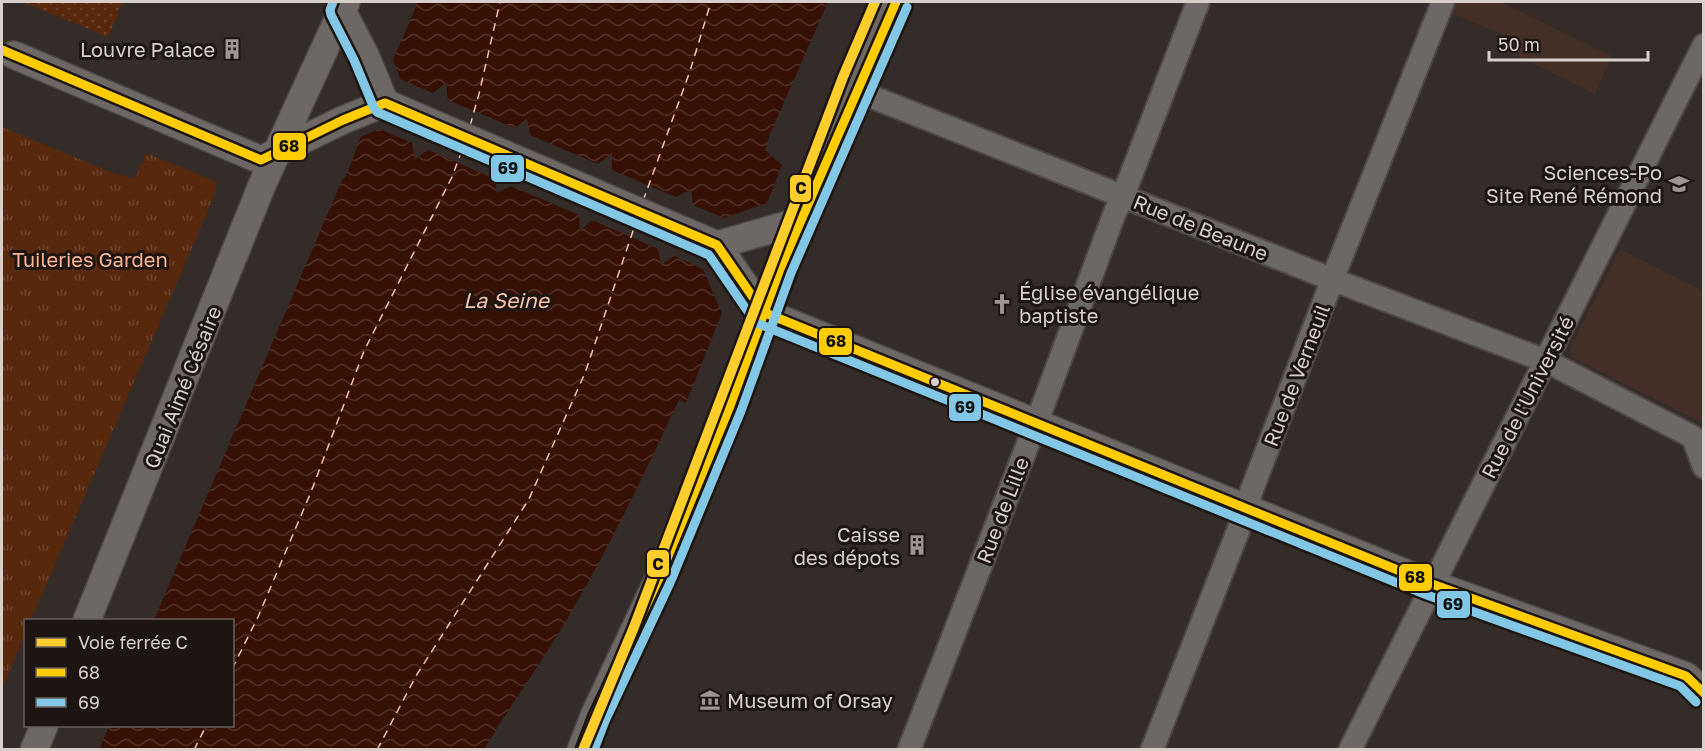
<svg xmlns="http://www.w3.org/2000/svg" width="1705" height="751" viewBox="0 0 1705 751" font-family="'Golos Text',sans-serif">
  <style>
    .built { fill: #432f26 }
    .grass { fill: url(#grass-dots) }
    .park { fill: url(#park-tufts) }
    .water { fill: url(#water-waves) }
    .pier { fill: #342c29 }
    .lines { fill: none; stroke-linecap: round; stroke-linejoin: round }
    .ferry { stroke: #f9c2a9; stroke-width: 1.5; stroke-dasharray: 8 6; stroke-linecap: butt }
    .minor-casing { stroke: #4e4744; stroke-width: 26 }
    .major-casing { stroke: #4e4744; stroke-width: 30 }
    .minor { stroke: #6b6866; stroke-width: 22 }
    .major { stroke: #6d6865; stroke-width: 27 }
    .bus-1-casing { stroke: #1c1512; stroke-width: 14 }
    .bus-2-casing { stroke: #1c1512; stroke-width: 14 }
    .bus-1 { stroke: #ffcd02; stroke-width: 9 }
    .bus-2 { stroke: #82c8e6; stroke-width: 9 }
    .rail-1-casing { stroke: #1c1512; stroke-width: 15 }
    .rail-1 { stroke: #ffcd2c; stroke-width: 10 }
    .bus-dot { fill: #d9cfca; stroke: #1c1512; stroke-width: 2 }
    .labels { text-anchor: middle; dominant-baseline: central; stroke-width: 6; stroke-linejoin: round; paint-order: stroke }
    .poi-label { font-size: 20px; fill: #d9cfca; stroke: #1c1512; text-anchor: end }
    .street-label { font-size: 20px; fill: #d9cfca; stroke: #1c1512 }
    .park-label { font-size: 20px; fill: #fcb493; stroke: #1c1512 }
    .water-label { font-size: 21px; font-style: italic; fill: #f9c2a9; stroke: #1c1512 }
    .line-badge { stroke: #1c1512; stroke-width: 2 }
    .pale-badge-label { font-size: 16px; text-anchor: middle; font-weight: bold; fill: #111 }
  </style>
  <defs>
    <pattern id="grass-dots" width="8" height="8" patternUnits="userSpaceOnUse" patternTransform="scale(1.5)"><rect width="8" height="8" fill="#58280d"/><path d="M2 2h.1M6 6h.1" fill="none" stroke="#6f462f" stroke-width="1.8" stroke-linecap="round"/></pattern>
    <pattern id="park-tufts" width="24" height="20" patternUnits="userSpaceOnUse" patternTransform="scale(1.5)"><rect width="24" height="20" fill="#58280d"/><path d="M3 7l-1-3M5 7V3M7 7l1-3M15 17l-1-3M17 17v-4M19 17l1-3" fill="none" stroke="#6f462f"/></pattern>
    <pattern id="water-waves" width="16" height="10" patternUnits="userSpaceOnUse" patternTransform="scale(1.5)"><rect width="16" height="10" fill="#361004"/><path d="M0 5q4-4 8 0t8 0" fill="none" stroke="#523227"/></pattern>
  </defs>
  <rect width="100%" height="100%" fill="#342c29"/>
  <path class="built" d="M1456,2H1501L1612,56L1595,94L1508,51L1510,46L1499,40L1501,34L1451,13Z
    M1620,249L1703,291V423L1573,358L1570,349Z"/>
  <path class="grass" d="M23,2H123L108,37Z"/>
  <path class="park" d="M2,127L113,173L135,179L146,153L217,182L215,189L217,190L31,620H26L25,634L2,690Z"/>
  <path class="water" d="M418,2H828L770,134L765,150L782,165L767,203L724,218L703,269L722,313L686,403L679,400C646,470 613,540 574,607C546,656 513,702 484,749L99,750L109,726H232V620H154L342,180L346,176L361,136L379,129L400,79L393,60Z"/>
  <path class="pier" d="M391,56L400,79L433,93L446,83L448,100L515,128L527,118L530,135L598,164L612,153V170L676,197L691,189L693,205L724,218L767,203L765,207L726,220L706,269L723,309L722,313L703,269L674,256L661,265L658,249L592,220L580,231L579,215L511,186L497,193L495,179L428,150L415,159L412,143L379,129L358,138L360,134L377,127L397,79L390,61Z"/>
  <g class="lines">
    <path class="ferry" d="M470,126L479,94L500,2
      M643,201L690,71L711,2
      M232,669L258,617L311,492L364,351L452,177L462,150
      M194,750L206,726
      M377,750L416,676L529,499L585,373L635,225"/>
    <g class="minor-casing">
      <path id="minor" d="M857,91L1344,284L1546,361L1693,437L1704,467
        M909,750L1045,400L1115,212L1123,196L1198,2
        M1152,750L1238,531L1251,492L1338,265L1443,2
        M1350,750L1704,45"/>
    </g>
    <g class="major-casing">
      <path id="major" d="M342,11L365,55L385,103L717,245L763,312L1432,584L1686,676L1704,693
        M14,55L261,160L343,120L385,103
        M717,245L801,221
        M87,620L262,185L346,2
        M34,750L44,726
        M581,750L594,716L659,578L730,406L780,269L896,2"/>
    </g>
    <use href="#minor" class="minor"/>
    <use href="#major" class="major"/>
    <g class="bus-1-casing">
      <path id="bus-1" d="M2,50L261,160L343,120L385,103L717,245L763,312L1432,584L1686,676L1704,693
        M581,750L594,716L659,578L730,406L780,269L896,2"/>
    </g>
    <g class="bus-2-casing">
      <path id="bus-2" d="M333,2L330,10L331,15L354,60L374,108L377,112L709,255L753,319L757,323L1427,595L1680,686L1696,702
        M594,750L605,721L670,583L741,411L791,273L907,7"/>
    </g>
    <use href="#bus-1" class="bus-1"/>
    <use href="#bus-2" class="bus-2"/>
    <g class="rail-1-casing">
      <path id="rail-1" d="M583,750L634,627L843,77L875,2"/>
    </g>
    <use href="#rail-1" class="rail-1"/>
  </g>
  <defs>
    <g id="building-bare" transform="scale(1.62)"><path d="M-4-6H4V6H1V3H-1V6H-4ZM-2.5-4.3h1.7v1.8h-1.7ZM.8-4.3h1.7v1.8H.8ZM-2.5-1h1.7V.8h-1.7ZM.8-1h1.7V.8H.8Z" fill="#9f9692" stroke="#1c1512" stroke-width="2.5" paint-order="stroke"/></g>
    <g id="university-bare" transform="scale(1.62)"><path d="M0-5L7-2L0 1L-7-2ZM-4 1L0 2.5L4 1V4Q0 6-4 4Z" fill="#9f9692" stroke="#1c1512" stroke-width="2.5" paint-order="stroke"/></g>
    <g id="church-bare" transform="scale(1.62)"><path d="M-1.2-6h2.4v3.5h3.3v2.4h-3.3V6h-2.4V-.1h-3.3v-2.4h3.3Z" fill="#9f9692" stroke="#1c1512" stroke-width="2.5" paint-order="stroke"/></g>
    <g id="museum-bare" transform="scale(1.62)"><path d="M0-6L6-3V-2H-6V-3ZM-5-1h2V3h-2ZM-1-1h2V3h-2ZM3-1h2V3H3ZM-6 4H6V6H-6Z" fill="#9f9692" stroke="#1c1512" stroke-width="2.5" paint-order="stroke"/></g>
  </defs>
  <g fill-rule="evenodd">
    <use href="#building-bare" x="232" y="49"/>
    <use href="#university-bare" x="1679" y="184"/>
    <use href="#church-bare" x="1002" y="304"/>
    <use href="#building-bare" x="917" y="545"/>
    <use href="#museum-bare" x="710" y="700"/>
  </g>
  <circle class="bus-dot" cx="935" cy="382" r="5"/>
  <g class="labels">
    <g class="poi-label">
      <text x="215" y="49">Louvre Palace</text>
      <text x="1662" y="172">Sciences-Po<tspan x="1662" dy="23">Site René Rémond</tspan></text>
      <text x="1019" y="292" text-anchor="start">Église évangélique<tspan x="1019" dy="23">baptiste</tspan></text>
      <text x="900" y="534">Caisse<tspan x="900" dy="23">des dépots</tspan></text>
      <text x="727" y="700" text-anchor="start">Museum of Orsay</text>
    </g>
    <g class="street-label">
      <text transform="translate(1201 227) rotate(22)">Rue de Beaune</text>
      <text transform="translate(1296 375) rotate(-69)">Rue de Verneuil</text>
      <text transform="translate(182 387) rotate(-68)">Quai Aimé Césaire</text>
      <text transform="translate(1527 397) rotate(-63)">Rue de l'Université</text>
      <text transform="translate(1002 510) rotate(-69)">Rue de Lille</text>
    </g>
    <g class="park-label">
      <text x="90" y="259">Tuileries Garden</text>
    </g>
    <g class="water-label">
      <text x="506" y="300">La Seine</text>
    </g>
  </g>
  <g class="line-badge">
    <rect x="272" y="132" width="35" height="29" rx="6" fill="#ffcd02"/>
    <rect x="490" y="154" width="35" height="29" rx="6" fill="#82c8e6"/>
    <rect x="789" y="174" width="23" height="29" rx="6" fill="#ffcd2c"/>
    <rect x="818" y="327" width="35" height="29" rx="6" fill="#ffcd02"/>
    <rect x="948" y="393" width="34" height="29" rx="6" fill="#82c8e6"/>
    <rect x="646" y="549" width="24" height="29" rx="6" fill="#ffcd2c"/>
    <rect x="1398" y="563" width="35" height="29" rx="6" fill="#ffcd02"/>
    <rect x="1436" y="590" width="35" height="29" rx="6" fill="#82c8e6"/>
  </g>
  <g class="pale-badge-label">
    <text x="289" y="152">68</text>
    <text x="508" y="174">69</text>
    <text x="801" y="194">C</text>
    <text x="836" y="347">68</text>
    <text x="965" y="413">69</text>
    <text x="658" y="570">C</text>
    <text x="1415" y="583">68</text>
    <text x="1453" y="610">69</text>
  </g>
  <rect width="1705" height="751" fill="none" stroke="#d9cfca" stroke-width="6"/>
  <rect x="24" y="619" width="210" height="108" fill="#1c1512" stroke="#685f5c" stroke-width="1.5"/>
  <rect x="36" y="638" width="30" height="9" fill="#ffcd2c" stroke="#685f5c" stroke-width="1.5"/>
  <text x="78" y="649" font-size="18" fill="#d9cfca">Voie ferrée C</text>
  <rect x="36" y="668" width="30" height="9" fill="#ffcd02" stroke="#685f5c" stroke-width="1.5"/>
  <text x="78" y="679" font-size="18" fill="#d9cfca">68</text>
  <rect x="36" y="698" width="30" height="9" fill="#82c8e6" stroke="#685f5c" stroke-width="1.5"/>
  <text x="78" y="709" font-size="18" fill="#d9cfca">69</text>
  <path d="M1489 51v9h159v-9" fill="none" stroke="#d9cfca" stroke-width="3"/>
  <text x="1498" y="51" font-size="18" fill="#d9cfca" stroke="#1c1512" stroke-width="4.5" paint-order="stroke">50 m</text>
</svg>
